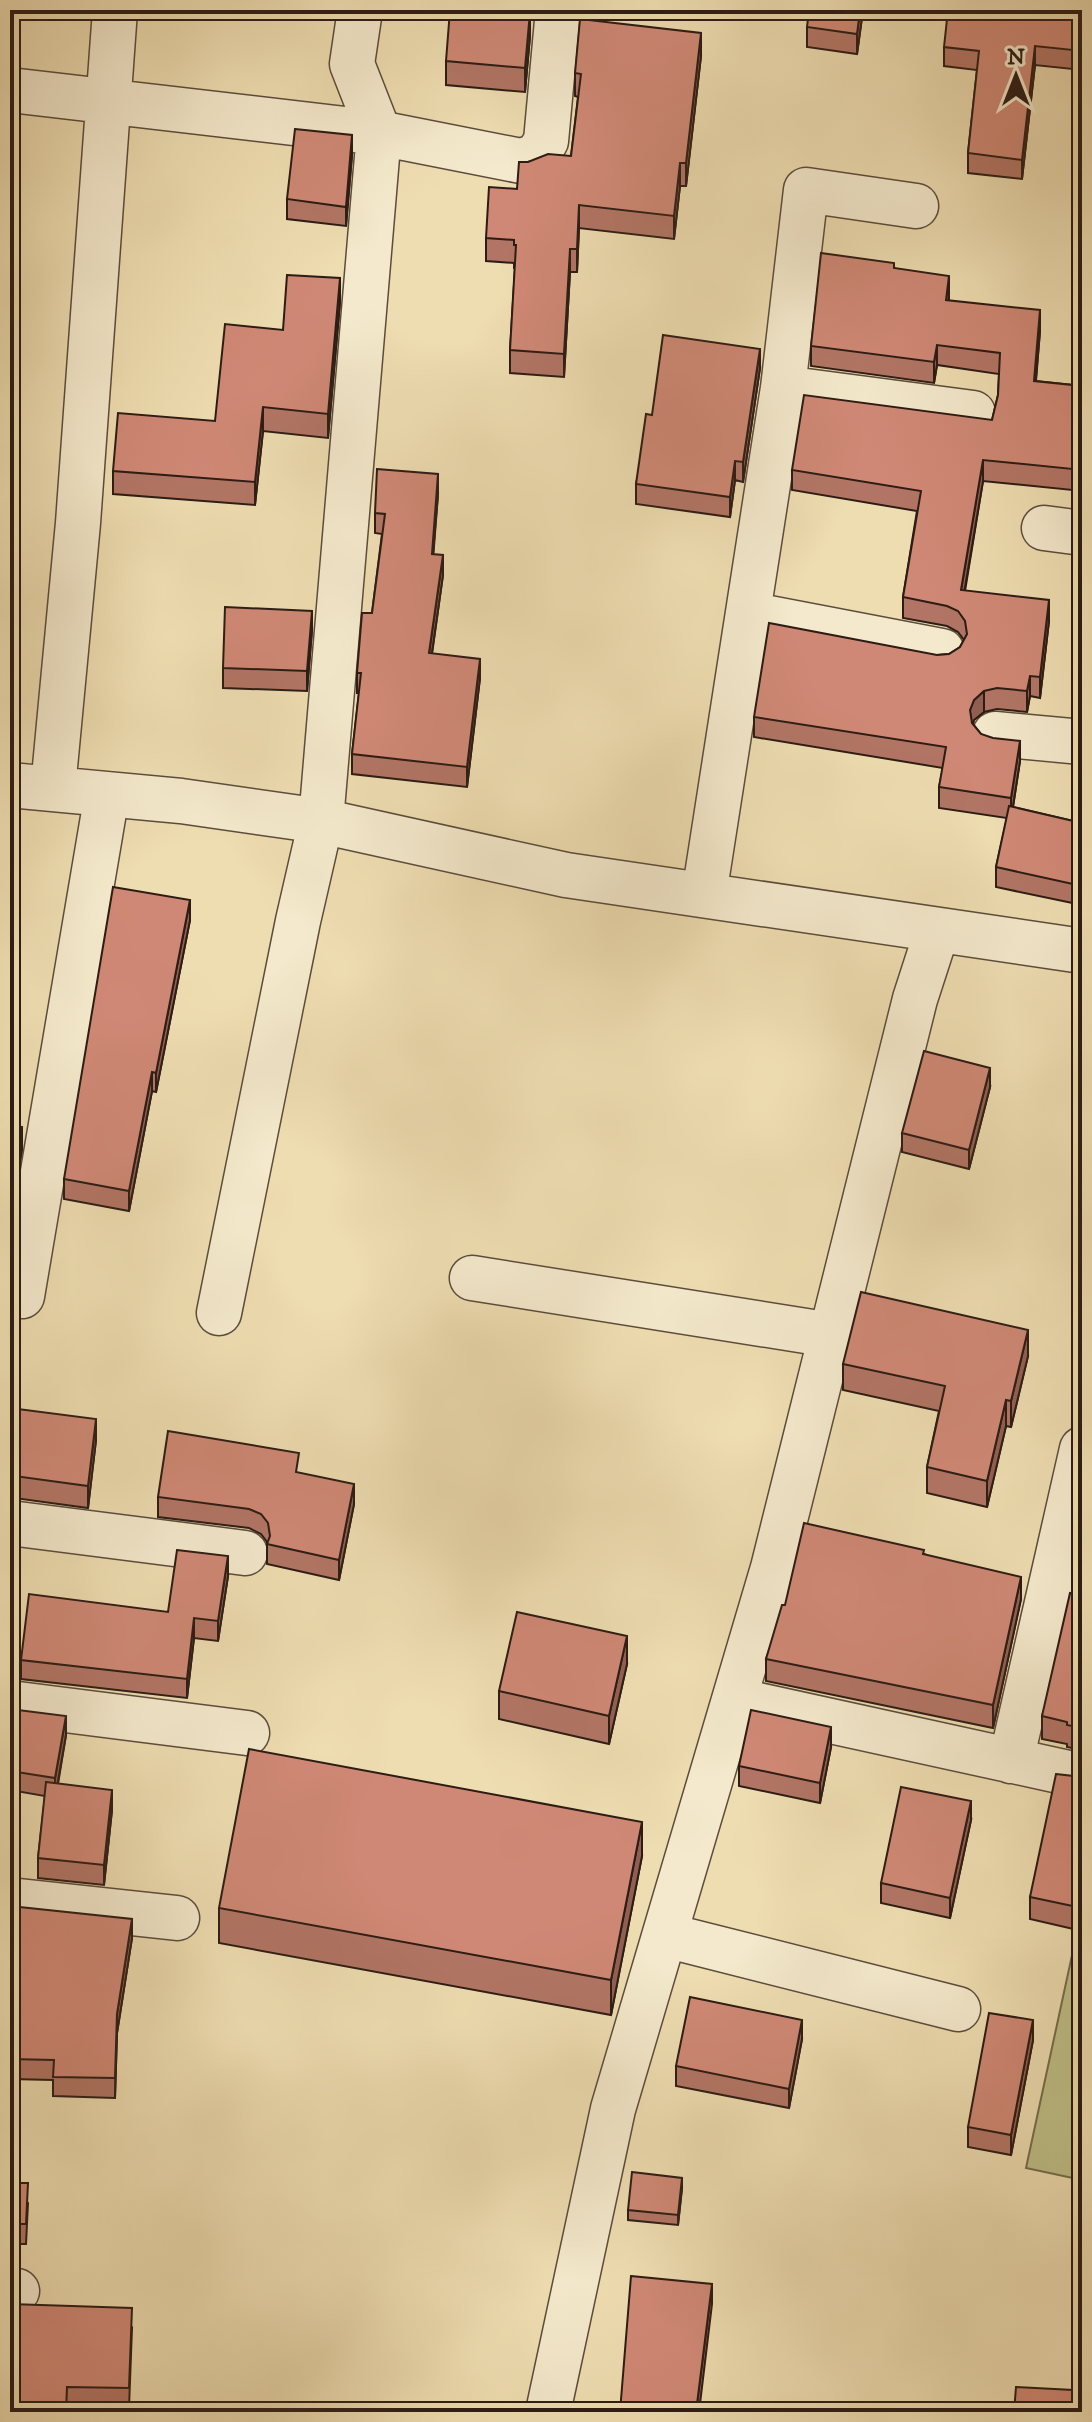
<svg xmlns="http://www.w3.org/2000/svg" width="1092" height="2422" viewBox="0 0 1092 2422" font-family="'IM FELL DW Pica',serif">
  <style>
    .green { fill: #bfbf87; stroke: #766e4e; stroke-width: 2 }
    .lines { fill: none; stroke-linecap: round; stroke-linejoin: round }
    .minor-casing { stroke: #5c4c3c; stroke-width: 47 }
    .minor { stroke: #f4e9cc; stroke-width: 44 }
    .wall { fill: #b27565; stroke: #2c1c15; stroke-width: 2 }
    .shaded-wall { fill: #915f52; stroke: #2c1c15; stroke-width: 2 }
    .building { fill: #cf8875; stroke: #2c1c15; stroke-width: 2 }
  </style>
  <rect width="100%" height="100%" fill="#eeddb1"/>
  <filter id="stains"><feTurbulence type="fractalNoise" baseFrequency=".0025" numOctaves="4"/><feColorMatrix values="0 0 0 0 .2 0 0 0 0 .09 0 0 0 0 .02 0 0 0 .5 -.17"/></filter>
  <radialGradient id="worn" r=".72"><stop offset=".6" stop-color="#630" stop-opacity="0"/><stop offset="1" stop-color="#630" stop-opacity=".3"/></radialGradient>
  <path class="green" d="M1074,1946L1082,1948V2180L1026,2168Z"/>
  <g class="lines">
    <g class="minor-casing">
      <path id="minor" d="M10,90L379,133L521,161L537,156L546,141L558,10
        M783,388L973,413
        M1044,528L1082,533
        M748,614L942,651
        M995,734L1082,742
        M10,785L181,801L321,821L566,875L1082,951
        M53,788L78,523L115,10
        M704,895L783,388L806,190L916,206
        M472,1278L831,1335
        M22,1296L107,794
        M219,1313L298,921L321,821L379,133L352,64L360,10
        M10,1523L245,1553
        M735,1700L1082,1776
        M10,1703L247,1733
        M1011,1761L1082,1449
        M10,1900L177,1918
        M665,1935L958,2009
        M10,2292L17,2291
        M548,2412L613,2109L773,1568L915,999L937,931"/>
    </g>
    <use href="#minor" class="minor"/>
  </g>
  <path class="wall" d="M863,10L857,54L807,47V27Z
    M1082,10V70L1035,65L1022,179L968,173V153L977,70L944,66V47Z
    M528,12L530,36L525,92L446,85V61Z
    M701,56L686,186H680L674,239L579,228L577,272H570L564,377L510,373V350L515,268H514V263L486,261V238L517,189L528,162L571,156L578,97L575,96V73Z
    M352,155L346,226L287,219V199Z
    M894,268L949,296V301L1040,331L1036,381L1082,386V491L983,481L965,591L1049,621L1040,698L1030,696L1027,712L997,709L984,712L974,720L973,724L981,734L1020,761L1013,807L1082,823V905L996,887V867L1007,818L939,808V787L943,768L754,737V717L937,655L949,654L960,647L964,640L958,632L947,626L903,618V597L917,511L792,490V470L992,420L998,395L999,374L937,365L934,383L811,366V346Z
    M340,302L328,438L263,431L255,505L113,494V471L215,421L283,330Z
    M760,368L743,482L735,480L730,517L636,504V484L652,415Z
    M438,494L433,554L443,575L432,654L480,678L467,787L352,774V754L359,693H357V673L372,613L382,534L375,533V513Z
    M10,561H19L17,672H10Z
    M312,630L307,691L223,688V668Z
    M190,920L156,1092L152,1091L129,1211L64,1199V1179Z
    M990,1087L969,1169L902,1152V1133Z
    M10,1125L22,1149L15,1190L10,1189Z
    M1028,1356L1011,1427L1006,1426L987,1507L927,1493V1467L939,1411L843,1390V1364Z
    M10,1408L96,1440L88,1508L14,1498V1493H10Z
    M299,1473L354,1504L339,1580L267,1564V1542L261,1534L249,1528L158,1517V1497Z
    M924,1554L1021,1599L993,1728L766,1681V1659L785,1605Z
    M228,1576L218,1641L194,1638L187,1698L21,1679V1660L168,1612Z
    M1082,1595V1750L1067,1747V1744L1042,1739V1716Z
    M627,1664L609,1744L499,1719V1691Z
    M10,1709L66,1735L58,1784L112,1810L104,1885L38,1878V1858L45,1796L10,1790Z
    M831,1747L820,1803L739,1786V1766Z
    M1082,1777V1931L1030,1919V1897Z
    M971,1820L950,1918L881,1903V1883Z
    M642,1856L611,2015L219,1943V1908Z
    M10,1906L132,1938L117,2033L115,2098L53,2096V2080L10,2079Z
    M802,2039L789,2108L676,2086V2066Z
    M1033,2040L1011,2155L968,2147V2127Z
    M10,2183L28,2203L26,2244H10Z
    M682,2188L678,2225L628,2220V2210Z
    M132,2328L129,2408L67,2406L10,2412Z"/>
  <path class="shaded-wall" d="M860,10H863L857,54V34Z
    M530,12V36L525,92V68Z
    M701,33V56L686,186V163Z
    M1035,46V65L1022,179V160Z
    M352,135V155L346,226V207Z
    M680,163V186L674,239V216Z
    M579,205V228L577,272V249Z
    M570,249V272L564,377V354Z
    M949,276V296L946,321V300Z
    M340,278V302L328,438V414Z
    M1040,310V331L1034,401V381Z
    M937,345V365L934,383V362Z
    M760,349V368L743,482V462Z
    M263,407V431L255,505V482Z
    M983,460V481L961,611V590Z
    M735,461V480L730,517V497Z
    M438,474V494L432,573V554Z
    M443,555V575L429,673V653Z
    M1049,600V621L1040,698V677Z
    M312,611V630L307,691V671Z
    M480,659V678L467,787V767Z
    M1030,676V696L1027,712V691Z
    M984,691V712L974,720L970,731V710L974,700Z
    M1020,741V761L1011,819V798Z
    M190,900V920L156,1092V1073Z
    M990,1068V1087L969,1169V1150Z
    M152,1072V1091L129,1211V1191Z
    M22,1127V1149L15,1190V1168Z
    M1028,1330V1356L1011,1427V1401Z
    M1006,1400V1426L987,1507V1481Z
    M96,1419V1440L88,1508V1486Z
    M354,1484V1504L339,1580V1560Z
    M228,1556V1576L218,1641V1621Z
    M1021,1577V1599L993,1728V1705Z
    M194,1618V1638L187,1698V1679Z
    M627,1636V1664L609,1744V1716Z
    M66,1716V1735L55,1798V1778Z
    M831,1727V1747L820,1803V1783Z
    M112,1790V1810L104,1885V1865Z
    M971,1801V1820L950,1918V1898Z
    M642,1822V1856L611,2015V1980Z
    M132,1919V1938L117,2033L115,2098L117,2014Z
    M802,2020V2039L789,2108V2089Z
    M1033,2020V2040L1011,2155V2135Z
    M682,2178V2188L678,2225V2215Z
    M712,2284V2304L699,2412H696Z"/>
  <path class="building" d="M450,10H526V12H530L525,68L446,61Z
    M809,10H860L857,34L807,27Z
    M948,10H1082V51L1035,46L1022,160L968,153L979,51L944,47Z
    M580,19L701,33L686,163H680L674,216L579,205L577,249H570L564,354L510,350L516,245H514V240L486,238L489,187L517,189L519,162H528L548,154L571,156L581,74L575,73Z
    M295,129L352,135L346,207L287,199Z
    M821,253L894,263V268L949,276L946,300L1040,310L1034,381L1082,386V470L983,460L961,590L1049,600L1040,677L1030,676L1027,691L997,688L984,691L974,700L970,710L972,723L981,734L993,738L1020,741L1011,798L939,787L946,747L754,717L769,623L937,655L949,654L960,647L967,634L965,621L958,611L947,606L903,597L921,491L792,470L804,395L992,420L998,395L1000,353L937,345L934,362L811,346Z
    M287,275L340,278L328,414L263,407L255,482L113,471L118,413L215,421L225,324L283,330Z
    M663,335L760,349L743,462L735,461L730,497L636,484L646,414L652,415Z
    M377,469L438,474L432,554L443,555L429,653L480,659L467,767L352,754L361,673H357L362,613H372L385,514L375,513Z
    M10,561H19L17,653L10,652Z
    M225,607L312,611L307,671L223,668Z
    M1009,806L1082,823V886L996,867Z
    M113,887L190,900L156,1073L152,1072L129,1191L64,1179Z
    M924,1051L990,1068L969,1150L902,1133Z
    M10,1125L22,1127L15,1168L10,1167Z
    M861,1292L1028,1330L1011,1401L1006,1400L987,1481L927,1467L945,1386L843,1364Z
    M10,1408L96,1419L88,1486L14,1476V1471H10Z
    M168,1431L299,1453L296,1472L354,1484L339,1560L267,1544L270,1536L268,1523L261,1514L249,1509L158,1497Z
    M804,1523L924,1550L923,1554L1021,1577L993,1705L766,1659L782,1605H785Z
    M177,1550L228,1556L218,1621L194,1618L187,1679L21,1660L29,1594L168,1612Z
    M1070,1593L1082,1595V1728L1067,1725V1722L1042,1716Z
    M517,1612L627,1636L609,1716L499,1691Z
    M10,1709L66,1716L55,1778L10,1771Z
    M751,1710L831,1727L820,1783L739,1766Z
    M249,1749L642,1822L611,1980L219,1908Z
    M1056,1774L1082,1777V1908L1030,1897Z
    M46,1782L112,1790L104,1865L38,1858Z
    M901,1787L971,1801L950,1898L881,1883Z
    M10,1906L132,1919L117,2014L115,2078L53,2077L54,2060L10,2059Z
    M690,1997L802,2020L789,2089L676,2066Z
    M989,2013L1033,2020L1011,2135L968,2127Z
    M632,2172L682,2178L678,2215L628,2210Z
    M10,2183H28L26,2224H10Z
    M631,2276L712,2284L696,2412H620Z
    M10,2304L132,2308L129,2388L67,2387L66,2412H10Z
    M1016,2387L1073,2390L1072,2412H1014Z"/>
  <rect width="1092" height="2422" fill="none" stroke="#eeddb1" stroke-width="40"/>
  <rect x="12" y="12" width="1068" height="2398" fill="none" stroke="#2c1c15" stroke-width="4"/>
  <rect x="20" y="20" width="1052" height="2382" fill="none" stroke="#2c1c15" stroke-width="2"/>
  <g transform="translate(1016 76)" stroke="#f4e9cc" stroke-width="6" paint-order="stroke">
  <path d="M0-6L14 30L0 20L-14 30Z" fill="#2c1c15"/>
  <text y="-12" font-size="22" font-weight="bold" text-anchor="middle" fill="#2c1c15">N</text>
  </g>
  <rect width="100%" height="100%" filter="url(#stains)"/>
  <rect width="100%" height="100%" fill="url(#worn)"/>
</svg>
